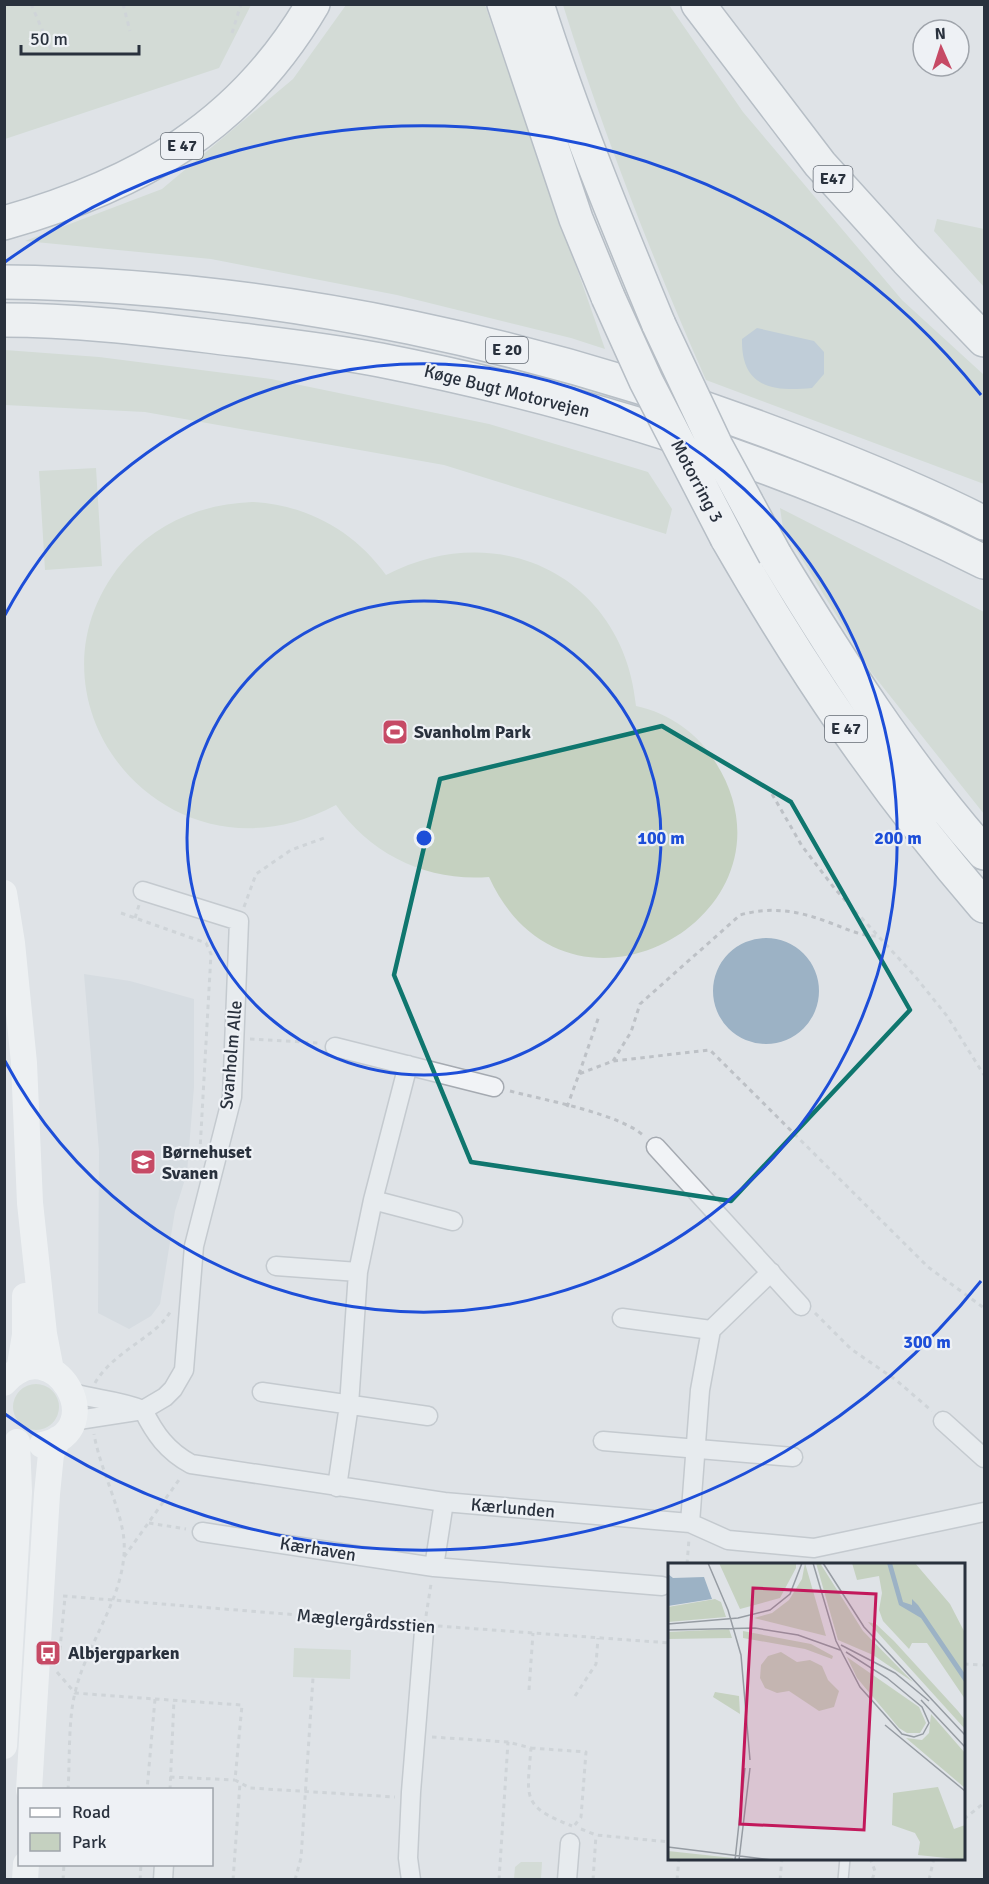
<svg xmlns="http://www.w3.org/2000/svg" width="989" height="1884" viewBox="0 0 989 1884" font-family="Signika,sans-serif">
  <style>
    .built { fill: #cdd2d9 }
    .green { fill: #c5d1c0 }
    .water { fill: #9cb2c5 }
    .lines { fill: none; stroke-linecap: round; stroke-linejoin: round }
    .lane-casing { stroke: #a5aab1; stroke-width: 12 }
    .street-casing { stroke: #a5aab1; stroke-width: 21 }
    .highway-casing { stroke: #87919d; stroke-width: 36 }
    .path { stroke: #bdc1c6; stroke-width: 3; stroke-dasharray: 4.5 4.5; stroke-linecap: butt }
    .lane { stroke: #f1f3f6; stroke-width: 9 }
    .street { stroke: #f1f3f6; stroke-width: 18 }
    .secondary { stroke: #fff; stroke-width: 26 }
    .highway { stroke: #fff; stroke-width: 33 }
    .highway-bridge-casing { stroke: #87919d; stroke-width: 36; stroke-linecap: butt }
    .highway-bridge { stroke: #fff; stroke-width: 33 }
    .marked { fill: none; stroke: #0f766e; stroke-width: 4.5; stroke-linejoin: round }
    .ring { fill: none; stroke: #1d4ed8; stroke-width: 3 }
    .labels { text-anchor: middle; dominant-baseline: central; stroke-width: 4.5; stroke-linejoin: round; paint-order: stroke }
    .shield { fill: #eef1f5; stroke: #646b74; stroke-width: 1.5 }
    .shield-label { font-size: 16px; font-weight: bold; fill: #29313d }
    .street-label { font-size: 18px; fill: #29313d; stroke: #eef1f5 }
    .poi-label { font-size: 18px; font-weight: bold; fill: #29313d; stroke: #eef1f5; text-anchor: start }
    .inset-road { fill: none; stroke: #969ca3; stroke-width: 1.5 }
    .view { fill: #c2185b; fill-opacity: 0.15; stroke: #c2185b; stroke-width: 3 }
    .inset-edge { fill: none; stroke: #29313d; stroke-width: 3 }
    .centre { fill: #1d4ed8; stroke: #eef1f5; stroke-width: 3 }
    .ring-label { font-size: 18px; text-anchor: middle; font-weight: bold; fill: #1d4ed8; stroke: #eef1f5; stroke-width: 4.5; stroke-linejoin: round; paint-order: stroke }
  </style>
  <rect width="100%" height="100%" fill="#dfe3e7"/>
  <path class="built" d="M84,974L130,981L194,999V1087L187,1173L175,1211L160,1304L151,1316L129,1329L98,1313L99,1151Z"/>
  <path class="green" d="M4,5L5,4L251,5L219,68L5,139Z
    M346,5H485L605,349L571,338L397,295L211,259L25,241L162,189L293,79Z
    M563,5H669L743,112L902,300L984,375V484L706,380C652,258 603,132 563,5Z
    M937,219L984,229V287L934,231Z
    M5,350L99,357L271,379L489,424L648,472L672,509L666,534L444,465L145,412L5,405Z
    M96,468L102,566L45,570L39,471Z
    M252,502C308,505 354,531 386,575C499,516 624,577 636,706C669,713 699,734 716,763C810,914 568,1050 489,877C428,882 371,855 336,805C165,897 5,695 127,557C160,521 204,504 252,502Z
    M780,508L984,612V814L871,672L783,528Z
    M13 1407a23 23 0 1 1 46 0a23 23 0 1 1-46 0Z
    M294,1648L351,1650L350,1679L293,1677Z
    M521,1862H542L541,1879H514L515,1867Z"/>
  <path class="water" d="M757,328L814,341L824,352V374L812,388C772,392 741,387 742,339Z
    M713 991a53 53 0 1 1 106 0a53 53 0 1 1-106 0Z"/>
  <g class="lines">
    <g class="lane-casing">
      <path id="lane" d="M843,1880L845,1858"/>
    </g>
    <g class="street-casing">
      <path id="street" d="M335,1047L494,1087
        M656,1147L801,1306
        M373,1200L453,1221
        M276,1266L358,1272
        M622,1318L711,1330
        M262,1392L428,1416
        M72,1393C98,1400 118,1400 143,1410
        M143,1410C155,1434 167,1451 191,1464L444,1502L690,1523L728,1540L814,1548L984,1512
        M72,1421L143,1410L165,1397L173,1389L184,1370L194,1246L232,1097L239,921L143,891
        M943,1421L984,1458
        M603,1441L793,1457
        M337,1487L349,1405L358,1272L373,1200L408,1065
        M690,1523L700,1390L711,1330L771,1272
        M202,1532L434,1567L662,1586
        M434,1567L444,1502
        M163,1880L164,1864
        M411,1880L408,1858L411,1792L424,1631
        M567,1880L570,1843"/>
    </g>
    <g class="highway-casing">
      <path id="highway" d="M504,4L576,219L608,297
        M537,4C572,114 615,219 659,325
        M698,4L820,164L907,260L984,340
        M4,223C138,185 241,127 313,4
        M4,282C276,285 550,346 802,444C864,468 925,493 984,523
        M4,320C72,320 141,328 208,336C265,343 324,349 380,360C588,401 795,467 984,562
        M727,538C804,672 883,789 984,906
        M775,555C838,658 904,763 984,853"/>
    </g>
    <path class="path" d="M31,4L52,52
      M123,4L130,31
      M232,33L241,4
      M772,794L802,846L835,889L914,975L947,1016L984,1075
      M244,907L256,874L291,850L324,838
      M121,913L206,943L211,954L200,1150
      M135,918L139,905
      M250,1039L319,1043
      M613,1061L631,1032L640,1004L740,915C771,906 799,911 828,922C845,928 859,936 878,936
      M579,1074L599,1016
      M510,1091C544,1100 622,1114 645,1137
      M567,1107L579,1074L613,1061L710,1050L928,1267L984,1308
      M815,1313L851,1349L896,1380L932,1411
      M95,1383C114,1350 159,1336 171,1310
      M149,1523L186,1529
      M124,1557L181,1477
      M687,1564L689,1539
      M63,1596L410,1624
      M426,1616L431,1584
      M438,1626L670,1643
      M59,1659L65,1597
      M964,1664L984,1665
      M57,1672L75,1693L155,1699L147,1790
      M529,1690L533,1633
      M575,1696L596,1664L598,1638
      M155,1699L242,1705L235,1780L250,1788L395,1797
      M432,1737L508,1742L531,1748C527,1798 521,1806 572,1826
      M531,1748L586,1752L581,1817L574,1826
      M170,1777L235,1780
      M68,1790C70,1761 68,1720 75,1693C86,1643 128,1594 124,1540C121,1508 100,1469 94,1434
      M170,1790L174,1700
      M964,1819L984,1803
      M581,1829L596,1835L670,1842
      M870,1858L875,1871L872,1880
      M63,1880L64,1864
      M140,1880L141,1864
      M233,1880L240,1783
      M295,1880L301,1858L313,1678
      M499,1880L508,1742
      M593,1880L596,1835
      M677,1880L679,1858
      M780,1880L782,1858
      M929,1880L934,1858"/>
    <use href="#lane" class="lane"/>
    <use href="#street" class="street"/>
    <path class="secondary" d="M4,893L12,943L24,1063L30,1203L44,1334L51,1370
      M19,1371L25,1335V1296
      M4,1383C52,1326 114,1431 42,1445
      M4,1746L19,1492L17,1442
      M29,1790L47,1494L51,1454L58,1439
      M25,1880L26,1864"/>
    <use href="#highway" class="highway"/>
    <g class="highway-bridge-casing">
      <path id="highway-bridge" d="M608,297L646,381L727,538
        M659,325L716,446L775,555"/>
    </g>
    <use href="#highway-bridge" class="highway-bridge"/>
  </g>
  <path d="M0 0H989V1884H0ZM662,726L791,802L910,1010L731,1201L471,1162L394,975L440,779Z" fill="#dfe3e7" fill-opacity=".55" fill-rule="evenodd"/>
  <path class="marked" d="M662,726L791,802L910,1010L731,1201L471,1162L394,975L440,779Z"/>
  <g class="ring">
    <circle cx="424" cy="838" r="237"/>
    <path d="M5 615A474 474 0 1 1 5 1061"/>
    <path d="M981 1281A712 712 0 0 1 5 1414M5 262A712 712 0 0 1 981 395"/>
  </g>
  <defs>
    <g id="stadium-square" transform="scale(1.35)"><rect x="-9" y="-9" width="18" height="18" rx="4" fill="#c64a65" stroke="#eef1f5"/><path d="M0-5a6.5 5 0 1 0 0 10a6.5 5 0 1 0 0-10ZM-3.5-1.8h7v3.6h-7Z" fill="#fff"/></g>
    <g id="school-square" transform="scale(1.35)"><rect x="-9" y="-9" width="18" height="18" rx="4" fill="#c64a65" stroke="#eef1f5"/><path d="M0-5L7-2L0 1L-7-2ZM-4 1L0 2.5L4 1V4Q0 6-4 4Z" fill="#fff"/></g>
    <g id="bus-square" transform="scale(1.35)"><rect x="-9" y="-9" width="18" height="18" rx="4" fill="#c64a65" stroke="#eef1f5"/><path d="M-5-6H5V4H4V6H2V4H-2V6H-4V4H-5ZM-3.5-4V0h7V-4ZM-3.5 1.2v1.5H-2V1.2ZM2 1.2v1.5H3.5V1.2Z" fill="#fff"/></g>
  </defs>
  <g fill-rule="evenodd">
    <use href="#stadium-square" x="395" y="732"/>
    <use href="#school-square" x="143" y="1162"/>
    <use href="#bus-square" x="48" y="1653"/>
  </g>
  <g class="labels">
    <g class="shield">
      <rect x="161" y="133" width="42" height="26" rx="4.5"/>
      <rect x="813.5" y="166" width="39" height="26" rx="4.5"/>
      <rect x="486" y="337" width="42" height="26" rx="4.5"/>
      <rect x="825" y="716" width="42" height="26" rx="4.5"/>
    </g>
    <g class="shield-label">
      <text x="182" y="146">E 47</text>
      <text x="833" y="179">E47</text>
      <text x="507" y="350">E 20</text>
      <text x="846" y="729">E 47</text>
    </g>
    <g class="street-label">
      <text transform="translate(507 391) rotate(14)">Køge Bugt Motorvejen</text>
      <text transform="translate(697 481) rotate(62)">Motorring 3</text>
      <text transform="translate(231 1055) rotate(-85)">Svanholm Alle</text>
      <text transform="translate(513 1508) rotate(5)">Kærlunden</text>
      <text transform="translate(318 1549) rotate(9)">Kærhaven</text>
      <text transform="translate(366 1621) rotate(5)">Mæglergårdsstien</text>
    </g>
    <g class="poi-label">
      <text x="414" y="732">Svanholm Park</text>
      <text x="162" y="1152">Børnehuset<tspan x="162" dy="21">Svanen</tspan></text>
      <text x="68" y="1653">Albjergparken</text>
    </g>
  </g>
  <g transform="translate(668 1563)">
    <rect width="297" height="297" fill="#dfe3e7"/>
    <path d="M51,0H128V5L112,35L72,46ZM137,0L158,73L86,55L104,50L121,37L134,16ZM148,0H152L195,68L245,119L205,92L170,77ZM184,0H247L282,41L297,70V136L259,80H244L241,86L215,58L211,47L214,30L211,13L189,17ZM47,36L53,39L58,54L0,59V44ZM200,59L208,61L226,78L290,148L297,157V166ZM61,66L64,75L0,76V69ZM75,68L143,81L165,93L164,96L137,86L75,75ZM113,89L129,99L142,97L154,103L160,117L171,128L166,144L151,148L121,128L109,130L97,125L92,115L93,102L100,93ZM179,94L251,144L258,160L252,170H239L231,165L189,115ZM47,129L71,133L72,151L45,134ZM263,151L297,190V225L238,175L254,177L261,170ZM270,224L286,266L297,262V297L250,292L252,279L247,270L224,262L225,230ZM0,288L65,295V297H0Z" fill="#c5d1c0"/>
    <path d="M219,0H224L235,39L244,42V36L250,42L297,111V120L253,55L231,42ZM0,11L5,15L36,14L44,36L0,43Z" fill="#9cb2c5"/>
    <path class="inset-road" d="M40,0L60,47L73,92L82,197M145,0L168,78L192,124L234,171L246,174L255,171L261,160L254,144L219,115L178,89M155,0L196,64L297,172M0,61L70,55L102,47L122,31L134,0M0,67L87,65L130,72L172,87M173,82L227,110L261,138M253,137L297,184M217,162L297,228M0,284L104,297M67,297L77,205M71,297L82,205"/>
    <path class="view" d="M85,25L208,31L196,267L72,261Z"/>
    <rect width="297" height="297" class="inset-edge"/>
  </g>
  <circle cx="424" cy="838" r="9" class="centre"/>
  <g class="ring-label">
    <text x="661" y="844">100 m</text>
    <text x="898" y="844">200 m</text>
    <text x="927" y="1348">300 m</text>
  </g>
  <rect width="989" height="1884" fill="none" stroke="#29313d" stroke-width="12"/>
  <rect x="18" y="1788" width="195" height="78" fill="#eef1f5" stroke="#9fa4ab" stroke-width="1.5"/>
  <rect x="30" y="1808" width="30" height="9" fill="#ffffff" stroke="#9fa4ab" stroke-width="1.5"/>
  <text x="72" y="1818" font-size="18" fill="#29313d">Road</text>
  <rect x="30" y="1833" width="30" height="18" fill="#c5d1c0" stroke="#9fa4ab" stroke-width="1.5"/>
  <text x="72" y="1848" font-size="18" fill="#29313d">Park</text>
  <g transform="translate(941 48) rotate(357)"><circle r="28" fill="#eef1f5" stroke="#9fa4ab" stroke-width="1.5"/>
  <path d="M0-4.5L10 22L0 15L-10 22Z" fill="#c64a65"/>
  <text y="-9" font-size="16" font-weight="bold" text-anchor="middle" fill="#29313d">N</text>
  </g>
  <path d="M21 45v9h118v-9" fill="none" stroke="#29313d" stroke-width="3"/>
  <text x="30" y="45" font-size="18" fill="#29313d" stroke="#eef1f5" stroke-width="4.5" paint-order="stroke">50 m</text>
</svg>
